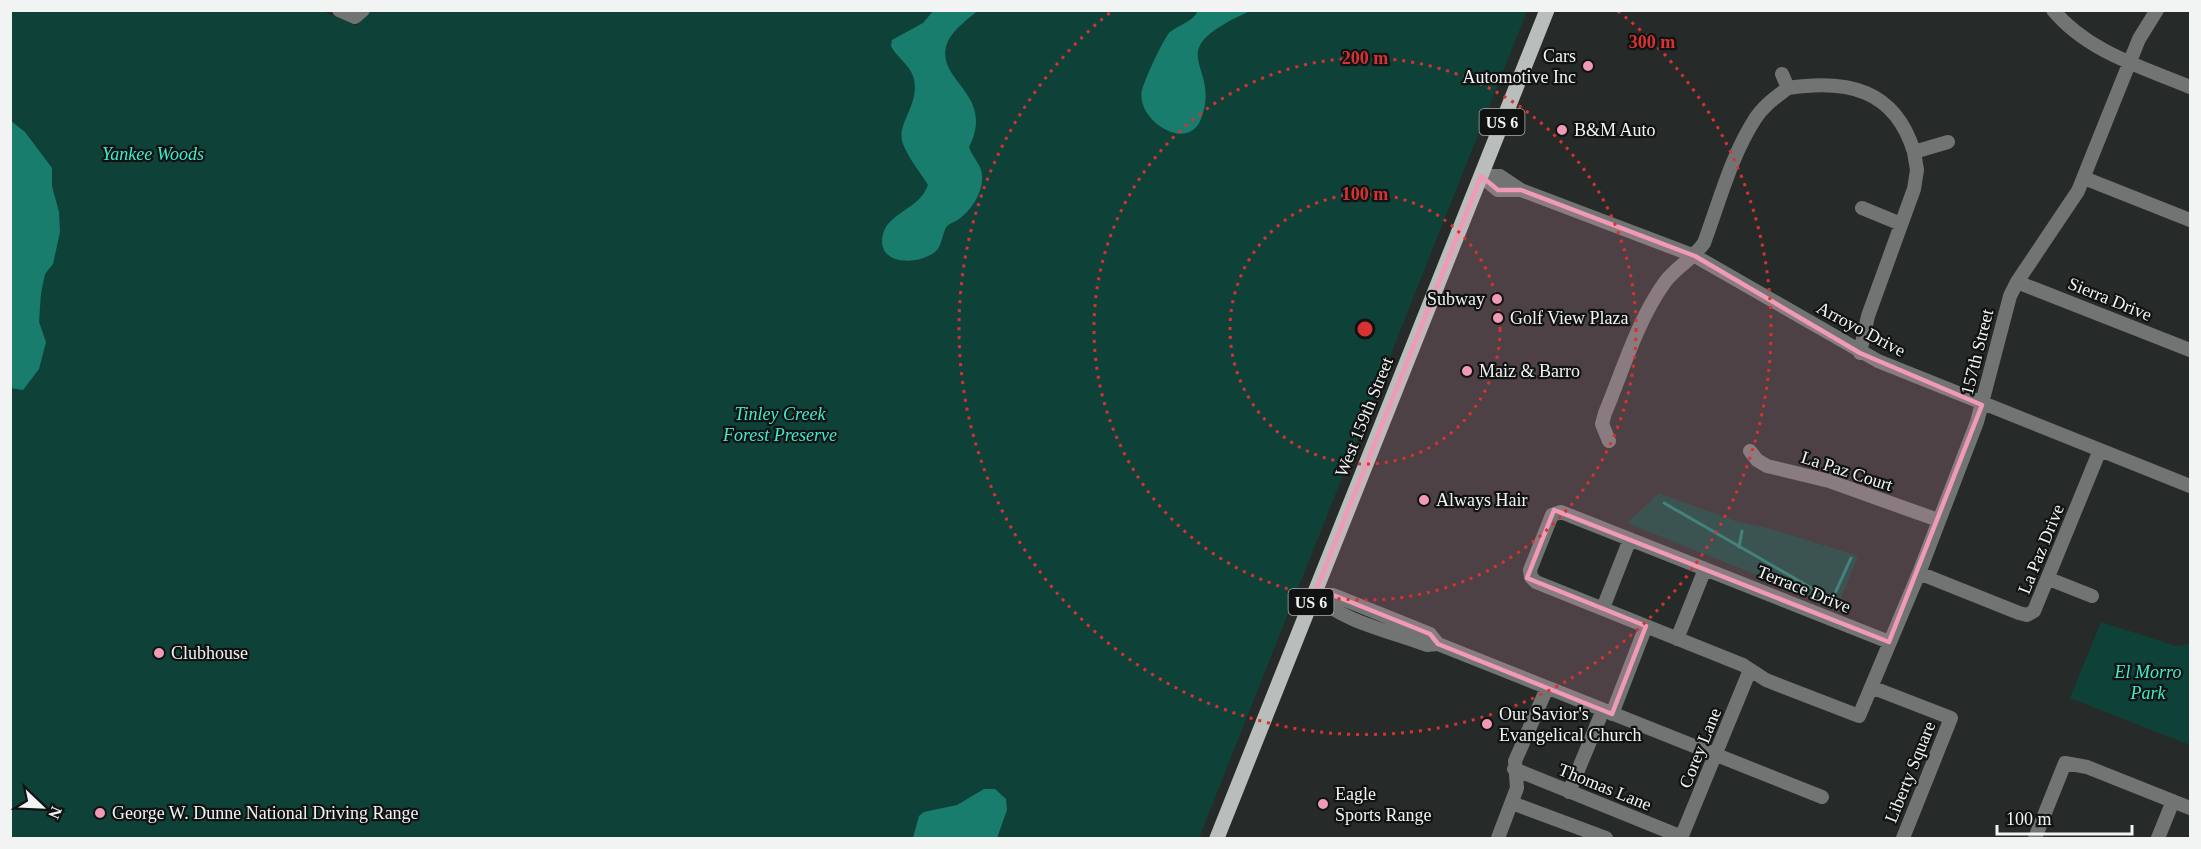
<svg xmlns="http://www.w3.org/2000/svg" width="2201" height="849" viewBox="0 0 2201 849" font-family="Georgia,serif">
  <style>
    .green { fill: #0e4239 }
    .water { fill: #197d6e }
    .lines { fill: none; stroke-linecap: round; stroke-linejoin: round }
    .stream { stroke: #197d6e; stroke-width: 3 }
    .minor { stroke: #717473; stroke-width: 14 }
    .major { stroke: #b9bebd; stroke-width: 15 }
    .marked { fill: #f09ab6; fill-opacity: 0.2; stroke: #f09ab6; stroke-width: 4.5; stroke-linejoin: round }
    .ring { fill: none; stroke: #d73232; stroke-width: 3; stroke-dasharray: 3 6 }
    .poi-dot { fill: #f09ab6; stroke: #111312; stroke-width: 2 }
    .labels { text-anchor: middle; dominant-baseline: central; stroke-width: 4.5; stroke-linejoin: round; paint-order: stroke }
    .shield { fill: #111312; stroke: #aeb0b0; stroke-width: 1.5 }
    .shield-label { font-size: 16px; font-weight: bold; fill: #f1f4f3 }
    .poi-label { font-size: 18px; fill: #f1f4f3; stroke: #111312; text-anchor: start }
    .park-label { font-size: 18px; font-style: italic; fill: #3decd0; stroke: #111312 }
    .street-label { font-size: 18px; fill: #f1f4f3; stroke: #111312 }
    .centre { fill: #d73232; stroke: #111312; stroke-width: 3 }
    .ring-label { font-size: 18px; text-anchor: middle; font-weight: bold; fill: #d73232; stroke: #111312; stroke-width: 4.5; stroke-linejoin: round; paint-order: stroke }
  </style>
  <rect width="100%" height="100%" fill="#262b2a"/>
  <path class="green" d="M320,10L357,26L364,10L1527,11L1199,838H11L10,11Z
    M1659,493L1735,521L1768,528L1858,556L1837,607L1627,523Z
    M2101,622L2176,646L2190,644V745L2070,698Z"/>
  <path class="water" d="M933,11H977C967,20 954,29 948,41C931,80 997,92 969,147C972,157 982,165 982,176C983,192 972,210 959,219C955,222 950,223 947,226C942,233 942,246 936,251C919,266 875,266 883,234C889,212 920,209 928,185C920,172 909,159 903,144C895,123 922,104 913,76C909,64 897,58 891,46L892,40L923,23Z
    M1198,11H1250C1155,54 1223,62 1201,119C1187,154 1135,119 1142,90C1144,81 1164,37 1170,32C1179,25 1192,22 1198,11Z
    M11,121L25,132L52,168V186L59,212L60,232L53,264L45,274L41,293L39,322L46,342L39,369L23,390L10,388Z
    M984,789H995L1006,799L1007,810L997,838H913L919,816L924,812L957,805Z"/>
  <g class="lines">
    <path class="stream" d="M1664,503L1834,601
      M1739,547L1742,531
      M1832,600L1851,558"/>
    <path class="minor" d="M339,10L355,17L363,10
      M2053,10C2088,52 2142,67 2190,87
      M1788,88C1847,79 1895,89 1914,152L1948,142
      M1481,176H1500L1521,190L1695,256L1878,361L2190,486
      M1481,176L1498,190H1521
      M2084,178L2190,220
      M1862,208L1901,224
      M2017,282L2190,350
      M1860,353L1868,316L1914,189L1917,170L1914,152
      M1609,441L1602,424L1605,413C1623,370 1637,321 1665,282C1676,267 1693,259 1704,243C1719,203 1731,156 1755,119C1763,106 1776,97 1788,88L1782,74
      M1750,451L1757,460L1767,466L1829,481L1938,520
      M1919,573L2019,613L2027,615L2034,611L2100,450
      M2049,579L2092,596
      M1314,595C1343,622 1390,631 1427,645L1438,644L1822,797
      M1314,595H1333L1430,634L1438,644
      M1603,608L1630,539
      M1677,639L1705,569
      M1889,642L1561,512L1552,515L1530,570L1531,577L1536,582L1743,665L1766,680L1859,716L1919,573L1977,422L2010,296L2017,282L2078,191L2139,39L2157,10
      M1871,687L1951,718L1903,838
      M1612,714L1646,626
      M1514,769L1682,837
      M1569,792L1603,710
      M1512,803L1606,838
      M1498,838L1517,788L1515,761L1547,688
      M1681,838L1750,670
      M2035,838L2065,763L2087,767L2190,808
      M2158,838L2173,801"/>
    <path class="major" d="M1217,838L1547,10"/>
  </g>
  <path class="marked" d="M1481,176L1498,190H1521L1695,256L1860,353L1982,405L1889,642L1554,510L1527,578L1646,626L1612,714L1438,644L1430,634L1333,595H1314Z"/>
  <g class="ring">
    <circle cx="1365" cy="329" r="135"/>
    <circle cx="1365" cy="329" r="271"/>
    <path d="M1618 11A406 406 0 1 1 1112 11"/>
  </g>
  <g class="poi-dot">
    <circle cx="1588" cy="66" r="6"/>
    <circle cx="1562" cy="130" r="6"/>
    <circle cx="1497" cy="299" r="6"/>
    <circle cx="1498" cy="318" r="6"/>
    <circle cx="1467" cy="371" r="6"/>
    <circle cx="1424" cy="500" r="6"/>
    <circle cx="159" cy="653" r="6"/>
    <circle cx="1487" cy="724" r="6"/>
    <circle cx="1323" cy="804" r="6"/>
    <circle cx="100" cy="813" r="6"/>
  </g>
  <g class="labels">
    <g class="shield">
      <rect x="1479.5" y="109" width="45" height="26" rx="4.5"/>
      <rect x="1288.5" y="589" width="45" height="26" rx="4.5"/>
    </g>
    <g class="shield-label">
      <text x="1502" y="122">US 6</text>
      <text x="1311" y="602">US 6</text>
    </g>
    <g class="poi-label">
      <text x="1576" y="56" text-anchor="end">Cars<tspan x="1576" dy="21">Automotive Inc</tspan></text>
      <text x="1574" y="130">B&amp;M Auto</text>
      <text x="1485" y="299" text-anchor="end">Subway</text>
      <text x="1510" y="318">Golf View Plaza</text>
      <text x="1479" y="371">Maiz &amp; Barro</text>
      <text x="1436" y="500">Always Hair</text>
      <text x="171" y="653">Clubhouse</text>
      <text x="1499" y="714">Our Savior's<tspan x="1499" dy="21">Evangelical Church</tspan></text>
      <text x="1335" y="794">Eagle<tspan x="1335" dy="21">Sports Range</tspan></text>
      <text x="112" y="813">George W. Dunne National Driving Range</text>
    </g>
    <g class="park-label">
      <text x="153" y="154">Yankee Woods</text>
      <text x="780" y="414">Tinley Creek<tspan x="780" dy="21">Forest Preserve</tspan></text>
      <text x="2148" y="672">El Morro<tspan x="2148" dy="21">Park</tspan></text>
    </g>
    <g class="street-label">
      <text transform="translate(2110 299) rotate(22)">Sierra Drive</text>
      <text transform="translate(1861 329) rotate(28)">Arroyo Drive</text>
      <text transform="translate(1977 352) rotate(-76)">157th Street</text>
      <text transform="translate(1364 417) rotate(-68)">West 159th Street</text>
      <text transform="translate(1847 471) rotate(18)">La Paz Court</text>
      <text transform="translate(2041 549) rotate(-68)">La Paz Drive</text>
      <text transform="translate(1804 589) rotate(22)">Terrace Drive</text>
      <text transform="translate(1700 748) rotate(-68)">Corey Lane</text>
      <text transform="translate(1910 772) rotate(-68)">Liberty Square</text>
      <text transform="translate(1605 787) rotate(22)">Thomas Lane</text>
    </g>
  </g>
  <circle cx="1365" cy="329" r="9" class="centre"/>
  <g class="ring-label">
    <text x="1652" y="48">300 m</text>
    <text x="1365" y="64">200 m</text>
    <text x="1365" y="200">100 m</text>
  </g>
  <rect width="2201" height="849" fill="none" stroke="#f1f4f3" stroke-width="24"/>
  <g transform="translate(42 807) rotate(113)" stroke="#111312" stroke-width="4.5" paint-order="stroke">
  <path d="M0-4.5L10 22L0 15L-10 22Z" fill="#f1f4f3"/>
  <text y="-9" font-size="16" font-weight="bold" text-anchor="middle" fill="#f1f4f3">N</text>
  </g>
  <path d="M1997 825v9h135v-9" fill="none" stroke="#f1f4f3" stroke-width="3"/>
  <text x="2006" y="825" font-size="18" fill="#f1f4f3" stroke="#111312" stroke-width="4.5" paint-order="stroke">100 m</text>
</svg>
